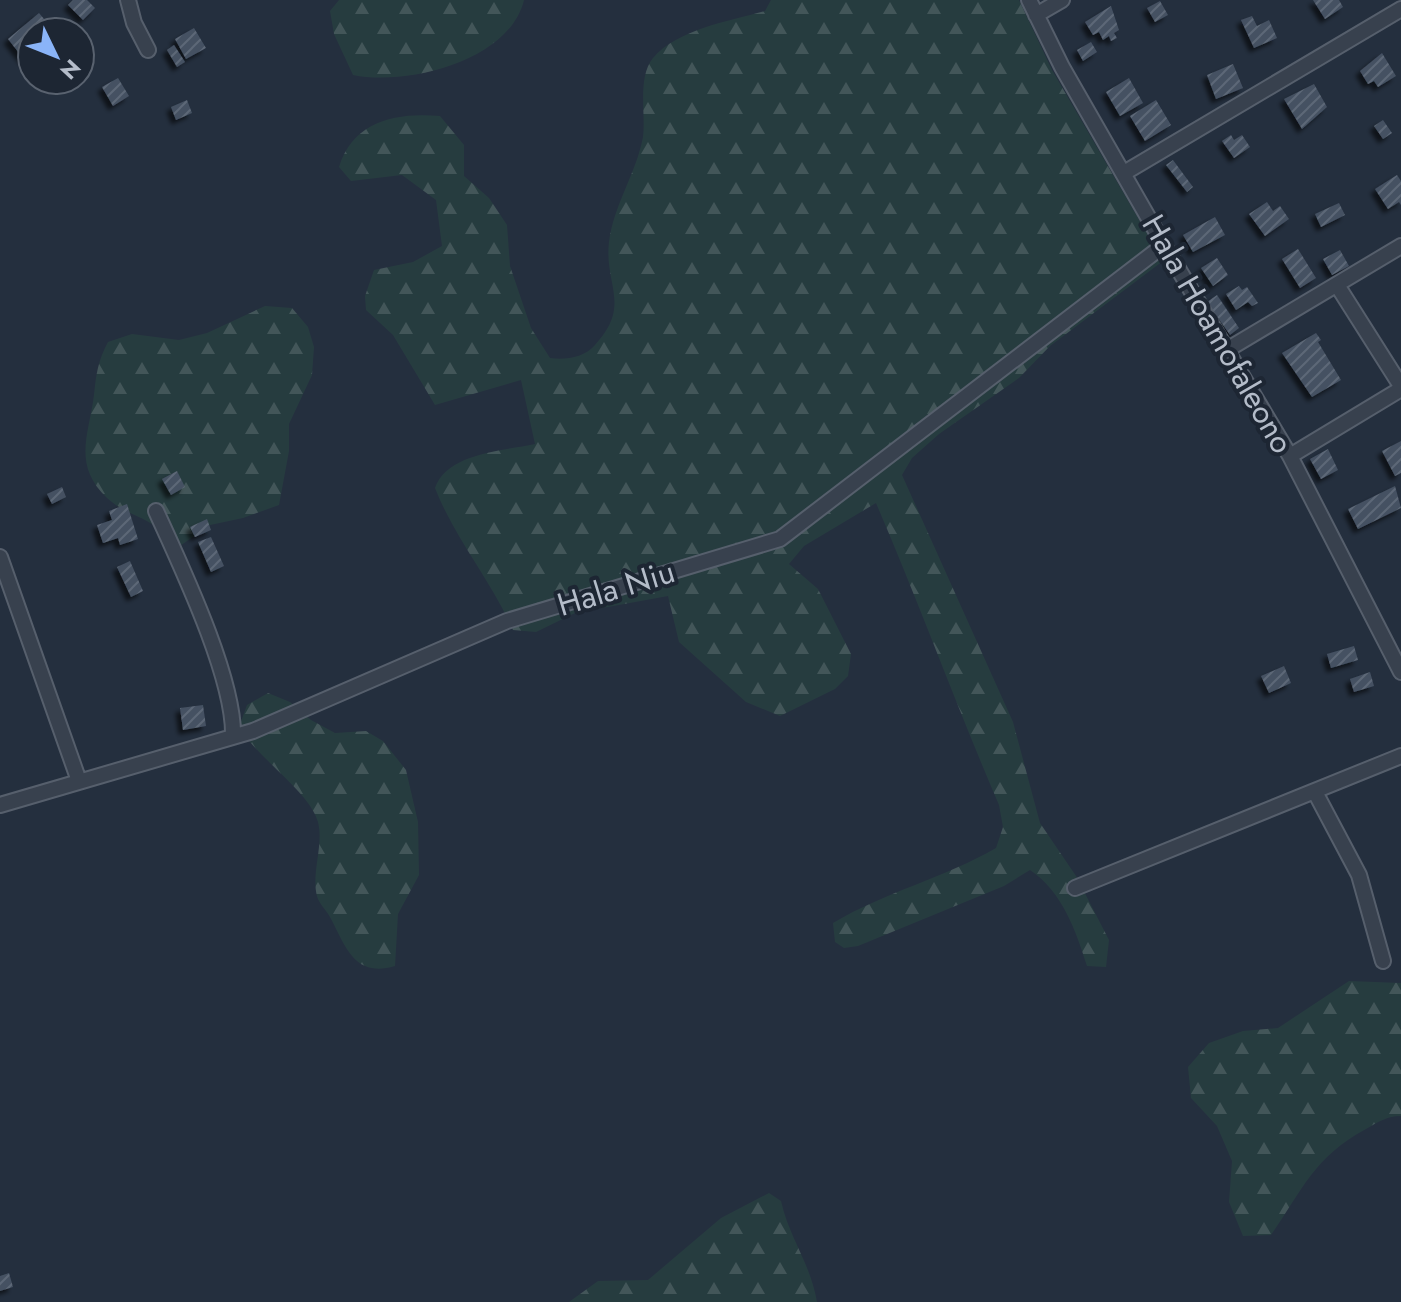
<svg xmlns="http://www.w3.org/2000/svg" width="1401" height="1302" viewBox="0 0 1401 1302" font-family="Jost,sans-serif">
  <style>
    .forest { fill: url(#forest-firs) }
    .building { fill: url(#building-hatch); filter: url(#shadow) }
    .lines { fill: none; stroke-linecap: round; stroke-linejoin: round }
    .minor-casing { stroke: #565f6c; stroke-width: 18 }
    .minor { stroke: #38414e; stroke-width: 14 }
    .labels { text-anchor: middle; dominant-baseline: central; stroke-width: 8; stroke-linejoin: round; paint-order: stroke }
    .street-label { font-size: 32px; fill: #b4bcc9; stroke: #1d2633 }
  </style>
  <defs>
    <pattern id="forest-firs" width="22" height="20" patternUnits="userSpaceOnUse" patternTransform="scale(2)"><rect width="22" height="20" fill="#263c3f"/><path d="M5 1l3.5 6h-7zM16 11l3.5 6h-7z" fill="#435659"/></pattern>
    <pattern id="building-hatch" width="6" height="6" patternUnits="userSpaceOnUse" patternTransform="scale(2)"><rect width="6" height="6" fill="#455162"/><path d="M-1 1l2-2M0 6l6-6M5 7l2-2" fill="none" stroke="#5d6877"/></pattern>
    <filter id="shadow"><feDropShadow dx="-4.5" dy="4.5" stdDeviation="2" flood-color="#0009"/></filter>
  </defs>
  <rect width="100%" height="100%" fill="#242f3e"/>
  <path class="forest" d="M339,0H524C509,62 406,86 353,75L334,34L330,11Z
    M771,0H1019L1052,70L1163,261L1050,346L1019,378L939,434L912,458L902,475L1013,722L1040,823L1076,876L1109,940L1106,967L1087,966C1076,931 1062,891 1030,870L1004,886L858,946L844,948L835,942L833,923C885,892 944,878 996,848L1003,827L999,805C956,705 919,603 876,503L804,546L789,564L818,589L851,654L848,676L835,689L780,716L746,702L679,642L668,596L575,613L536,632L513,630C491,580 455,539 435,488C447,453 503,451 535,444L521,380L435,405L393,335L366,310L365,296L374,270L413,262L442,246L436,200L402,175L351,181L339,167C353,121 396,112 440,116L464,145V176L489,198L507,225L510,266L531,328L550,358C565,360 584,358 595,345C632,305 604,285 609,242C614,204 636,174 643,137C646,114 637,78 653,58C678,29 730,21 765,11Z
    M265,306L292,308L308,327L314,347L312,375L289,424V451L279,505L243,518L210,525L177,548C170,541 163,531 155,526C139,515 122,512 107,498C72,464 89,435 94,395C96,374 98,361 108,342L132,334L179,340L207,333Z
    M268,693L290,702L311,720L335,733L366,731L383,741L406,770L418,822L419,875L398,914L395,966C354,978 346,947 330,917C327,911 319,904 317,896C311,873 324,845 318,822C310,792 257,758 239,727L247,705Z
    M1349,981L1401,983V1116C1387,1116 1378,1122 1366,1129C1314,1157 1303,1189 1271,1235L1243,1236L1229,1202L1232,1161L1217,1126L1191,1098L1188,1067L1209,1043L1243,1031L1278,1028Z
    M769,1193L781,1201C790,1240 810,1262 817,1302H569L598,1281L648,1280L721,1218Z"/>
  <path class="building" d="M73,0H87L95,8L83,20L68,5Z
    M1313,0H1339L1343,7L1325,19Z
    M1160,1L1168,15L1155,22L1147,8Z
    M1111,6L1119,30L1114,33L1117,38L1111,41L1109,36L1103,40L1099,32L1093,35L1085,22Z
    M39,13L55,32H32V57L26,62L8,39Z
    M1252,16L1257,26L1269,20L1277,38L1254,48L1241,20Z
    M194,28L206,48L186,59L175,39Z
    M1091,42L1097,52L1083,61L1077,50Z
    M174,45L185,62L177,67L167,50Z
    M1382,53L1396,76L1378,87L1374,81L1368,84L1360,71Z
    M1233,64L1243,88L1216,99L1207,75Z
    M118,78L129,96L113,106L102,87Z
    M1129,78L1143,103L1120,116L1106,92Z
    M1314,84L1327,107L1302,129L1284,99Z
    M187,100L192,113L176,120L171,107Z
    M1156,100L1171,125L1145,141L1130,116Z
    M1383,120L1392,133L1383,139L1374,126Z
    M1231,135L1234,140L1242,135L1250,147L1234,158L1222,141Z
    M1173,160L1193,187L1187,192L1166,165Z
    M1397,175L1401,181V205L1399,202L1388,209L1375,189Z
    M1267,202L1273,211L1280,206L1289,219L1265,236L1249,214Z
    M1339,203L1345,215L1321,227L1315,214Z
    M1215,217L1225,235L1193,252L1183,235Z
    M1298,249L1316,278L1300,288L1282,259Z
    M1340,250L1349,266L1332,275L1323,259Z
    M1217,258L1228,275L1213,286L1201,268Z
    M1239,286L1242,290L1247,287L1258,303L1252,306L1248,302L1236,310L1226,294Z
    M1217,295L1239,328L1230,335L1207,302Z
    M1316,333L1321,340L1318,342L1341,380L1312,397L1282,353Z
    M1401,441V473L1395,476L1382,451Z
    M1328,449L1338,470L1321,479L1310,459Z
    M177,471L185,487L171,495L162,479Z
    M1395,486L1401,508L1358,529L1348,509Z
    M62,487L66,497L52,504L47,494Z
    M127,504L138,539L120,545L118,538L103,543L97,525L112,520L109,511Z
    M207,519L211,530L195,537L190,527Z
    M211,537L224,566L211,572L198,542Z
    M130,561L143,591L131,597L117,567Z
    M1354,646L1358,660L1331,668L1327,654Z
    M1284,666L1291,683L1269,693L1261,676Z
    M1370,672L1374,686L1354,692L1350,679Z
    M203,705L206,726L183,730L180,708Z
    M9,1273L13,1287L0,1291V1276Z"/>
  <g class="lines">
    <g class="minor-casing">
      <path id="minor" d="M128,0L134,23L148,50
        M1029,0L1062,67L1164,245L1290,456L1401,672
        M1036,15L1062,0
        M1124,173L1401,9
        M1337,285L1401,386
        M1225,351L1401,246
        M1290,456L1401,389
        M156,511C181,566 235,679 233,737
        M0,557L79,781
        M1315,792L1359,875L1383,961
        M0,805L253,731L507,621L780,539L1164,245
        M1075,888L1401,756"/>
    </g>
    <use href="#minor" class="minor"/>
  </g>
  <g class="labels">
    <g class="street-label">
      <text transform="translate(1218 334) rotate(60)">Hala Hoamofaleono</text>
      <text transform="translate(616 588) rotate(-17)">Hala Niu</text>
    </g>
  </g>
  <g transform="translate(56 56) rotate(133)"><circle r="38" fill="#1d2633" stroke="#59626f" stroke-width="2"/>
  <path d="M0-6L14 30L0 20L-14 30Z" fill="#8ab4f8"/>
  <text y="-12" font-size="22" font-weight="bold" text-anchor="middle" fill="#b4bcc9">N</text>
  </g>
</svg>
